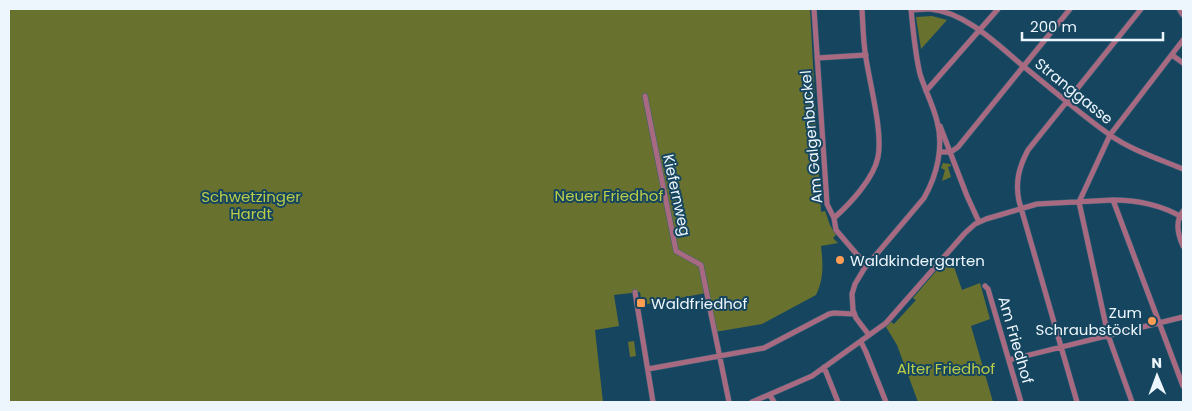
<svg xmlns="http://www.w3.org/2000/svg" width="1192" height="411" viewBox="0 0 1192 411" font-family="Poppins,sans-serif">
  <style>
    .green { fill: #69712e }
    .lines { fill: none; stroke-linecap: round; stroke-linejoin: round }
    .minor-casing { stroke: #386278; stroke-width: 6 }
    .tertiary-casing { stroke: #386278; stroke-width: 8 }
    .minor { stroke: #a76a81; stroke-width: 5 }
    .tertiary { stroke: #a76a81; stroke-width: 6 }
    .poi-dot { fill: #fd9d54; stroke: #16465f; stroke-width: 2 }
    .labels { text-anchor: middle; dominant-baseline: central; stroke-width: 4; stroke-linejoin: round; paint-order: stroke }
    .street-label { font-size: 15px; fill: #edf6fd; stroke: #16465f }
    .park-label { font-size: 15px; fill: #bccc48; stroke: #16465f }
    .poi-label { font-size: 15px; fill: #edf6fd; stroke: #16465f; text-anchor: start }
  </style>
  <rect width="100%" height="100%" fill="#16465f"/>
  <path class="green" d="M9,9H810L821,212L825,211L830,225L836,235L833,238L838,243L821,246C823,263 824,279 816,295L762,324L715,332L706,293L642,305L640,292L614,295L619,326L595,330L603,402H9Z
    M932,16L947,20L921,49L916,17Z
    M943,163L950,164L951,166L948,167L951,177L942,181L945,170L941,168Z
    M944,262L953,264L962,290L980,283L990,319L971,326L993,402H918L897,345L886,327L891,322L894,324L916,300L913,298Z
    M634,341L636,356L630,357L628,342Z"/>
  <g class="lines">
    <g class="minor-casing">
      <path id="minor" d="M814,9L827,204L834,218L836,230L860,258L864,269
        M930,9C965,12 997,44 1023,66C1052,89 1080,114 1110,135C1131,150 1159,159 1183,169
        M911,10L928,9
        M1172,55L1183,63
        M817,58L866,55
        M926,91L998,9
        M645,96L676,251L701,265L729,402
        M940,126L967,196L979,222
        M940,152H951L958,147L1070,9
        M1113,200L1183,386
        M1183,211C1175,221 1178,235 1183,246
        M834,218C850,204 874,178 878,157C883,132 870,85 866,58C863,42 863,25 862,9
        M985,286L988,289L1021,402
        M635,292L653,402
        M869,335L856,318L853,310L852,294L855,284L864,269L924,198C937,175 944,147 937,121C933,105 925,90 920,74C915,53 913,30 911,9
        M861,342L866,352L886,402
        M1009,360L1183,317
        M824,367L838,402
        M648,369L764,348L829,314L834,313L854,314
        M770,395L774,402
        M752,402L812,376L886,323L965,233L975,224L986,219L1037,204L1113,200C1136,200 1163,205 1183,218
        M1077,402L1019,201C1015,182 1019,167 1028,150L1141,9
        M1132,402L1108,335L1079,202L1110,135L1183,40"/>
    </g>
    <g class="tertiary-casing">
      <path id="tertiary" d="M1180,9L1183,14"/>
    </g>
    <use href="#minor" class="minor"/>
    <use href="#tertiary" class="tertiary"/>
  </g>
  <g class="poi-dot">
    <circle cx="840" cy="260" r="5"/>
    <rect x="636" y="298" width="10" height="10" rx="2.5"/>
    <circle cx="1152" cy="321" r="5"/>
  </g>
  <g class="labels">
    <g class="street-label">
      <text transform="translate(1074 91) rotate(39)">Stranggasse</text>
      <text transform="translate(811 137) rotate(-95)">Am Galgenbuckel</text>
      <text transform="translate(677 195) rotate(78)">Kiefernweg</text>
      <text transform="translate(1016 340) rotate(74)">Am Friedhof</text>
    </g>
    <g class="park-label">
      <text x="609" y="195">Neuer Friedhof</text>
      <text x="251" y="196">Schwetzinger<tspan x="251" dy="17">Hardt</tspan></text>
      <text x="946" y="368">Alter Friedhof</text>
    </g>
    <g class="poi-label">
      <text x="850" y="260">Waldkindergarten</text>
      <text x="651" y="303">Waldfriedhof</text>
      <text x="1142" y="312" text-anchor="end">Zum<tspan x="1142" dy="17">Schraubstöckl</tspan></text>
    </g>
  </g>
  <rect width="1192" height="411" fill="none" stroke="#edf6fd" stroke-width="20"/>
  <g transform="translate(1157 376) rotate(359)" stroke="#16465f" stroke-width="4" paint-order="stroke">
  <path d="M0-4L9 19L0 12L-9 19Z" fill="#edf6fd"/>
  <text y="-8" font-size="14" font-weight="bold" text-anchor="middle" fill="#edf6fd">N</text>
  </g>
  <path d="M1022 32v8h141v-8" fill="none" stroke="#edf6fd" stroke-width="2.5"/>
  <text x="1030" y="32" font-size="15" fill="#edf6fd" stroke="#16465f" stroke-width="4" paint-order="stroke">200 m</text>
</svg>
